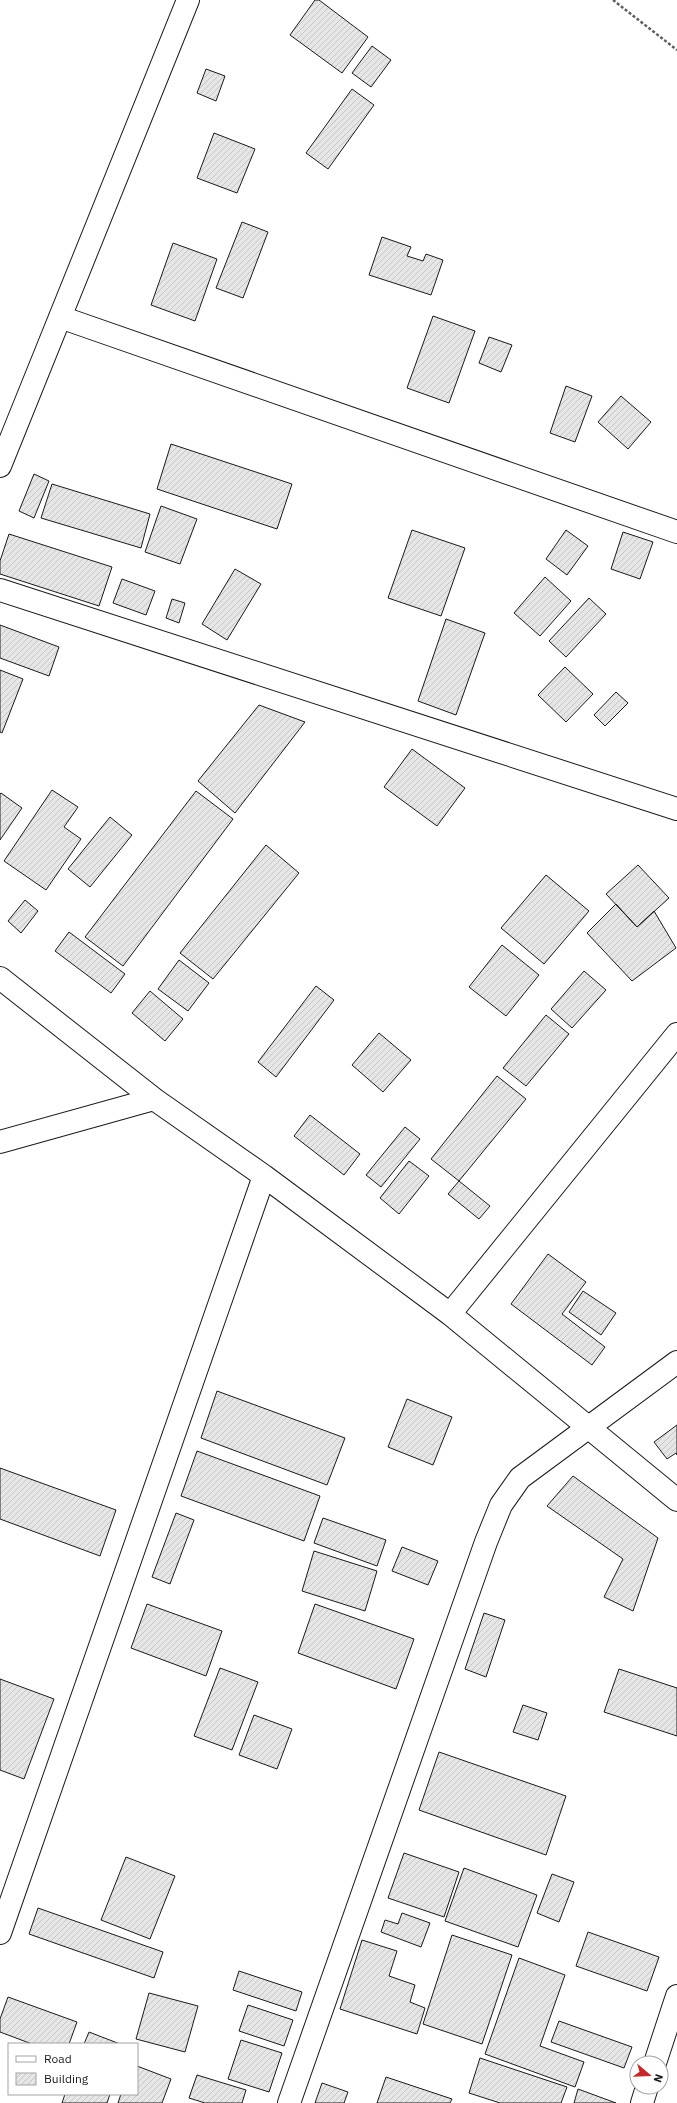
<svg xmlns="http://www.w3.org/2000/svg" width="677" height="2103" viewBox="0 0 677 2103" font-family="'IBM Plex Sans',sans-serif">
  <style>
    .building { fill: url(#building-hatch); stroke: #1a1a1a }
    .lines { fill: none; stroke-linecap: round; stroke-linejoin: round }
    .minor-casing { stroke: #1a1a1a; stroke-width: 24 }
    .major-casing { stroke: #1a1a1a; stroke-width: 24 }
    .path { stroke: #5f5f5f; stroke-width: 2.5; stroke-dasharray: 3 2; stroke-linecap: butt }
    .minor { stroke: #fff; stroke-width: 22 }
    .major { stroke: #fff; stroke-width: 22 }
  </style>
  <defs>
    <pattern id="building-hatch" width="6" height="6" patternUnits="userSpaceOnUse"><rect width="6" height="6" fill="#e6e6e6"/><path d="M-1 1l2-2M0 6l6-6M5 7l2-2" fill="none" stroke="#c5c5c5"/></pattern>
  </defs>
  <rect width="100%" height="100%" fill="#fff"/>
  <path class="building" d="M315,0H319L368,37L342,73L290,35Z
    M372,46L391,60L371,87L352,73Z
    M206,69L225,76L216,101L197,93Z
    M352,89L374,105L328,169L306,153Z
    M214,133L255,149L237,193L197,178Z
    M242,222L268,232L243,298L216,288Z
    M382,237L411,247L407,256L423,261L426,254L443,260L431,295L369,275Z
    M173,243L217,259L195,321L151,305Z
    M433,316L475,331L449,403L407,388Z
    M489,337L512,345L501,372L479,363Z
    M566,386L592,396L575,442L550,433Z
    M621,396L651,422L628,449L598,422Z
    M171,444L292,484L277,529L157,489Z
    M34,474L49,481L34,518L19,511Z
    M52,484L150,514L141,548L41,518Z
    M161,506L197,519L180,564L145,552Z
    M412,530L465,548L441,616L388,598Z
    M566,530L588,546L567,575L546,559Z
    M623,532L653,542L640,579L611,569Z
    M9,534L112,567L99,606L0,574V561Z
    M235,569L261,584L227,640L202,624Z
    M545,577L571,601L540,636L514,613Z
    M122,579L155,591L146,615L113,603Z
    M589,598L606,614L566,657L549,641Z
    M172,599L185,603L179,623L166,618Z
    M446,619L485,633L456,715L418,701Z
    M0,625L59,647L49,676L0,658Z
    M565,667L593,694L566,722L538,695Z
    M0,670L23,679L2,733L0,732Z
    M616,692L628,703L605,726L594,715Z
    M259,705L305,722L235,813L198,781Z
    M412,749L465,788L437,826L384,787Z
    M52,790L78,807L64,827L81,839L46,890L4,861Z
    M196,791L233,819L123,966L85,937Z
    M1,793L22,808L0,840V794Z
    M110,817L132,835L90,887L68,869Z
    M266,845L299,873L213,979L180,953Z
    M638,865L669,898L637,927L606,894Z
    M546,875L589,911L544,964L501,928Z
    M25,900L38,911L21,933L8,921Z
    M616,904L637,927L654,911L676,948L632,981L587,933Z
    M69,932L125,974L111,993L55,951Z
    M502,945L539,975L506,1016L469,987Z
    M179,960L209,983L188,1011L158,989Z
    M584,971L606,990L572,1028L551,1009Z
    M316,986L334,1000L276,1077L258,1062Z
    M150,991L183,1019L165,1041L132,1013Z
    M546,1015L569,1034L526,1086L503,1068Z
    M379,1033L411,1060L383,1092L352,1065Z
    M497,1076L526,1099L459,1181L431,1159Z
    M310,1115L360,1154L344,1175L294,1136Z
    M405,1127L420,1139L381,1187L366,1175Z
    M409,1161L429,1176L399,1214L380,1198Z
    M459,1181L490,1206L479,1219L448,1194Z
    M548,1254L586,1282L562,1314L605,1347L592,1365L511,1304Z
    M583,1291L616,1313L601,1335L569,1312Z
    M217,1391L345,1438L327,1485L201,1438Z
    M407,1399L452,1417L433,1465L388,1447Z
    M677,1425V1455L676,1453L667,1459L654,1442Z
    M197,1451L320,1496L304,1541L181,1496Z
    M0,1468L116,1510L100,1556L0,1519Z
    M573,1476L658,1538L633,1611L604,1597L623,1559L547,1506Z
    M176,1513L194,1520L170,1584L152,1577Z
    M323,1518L386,1540L377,1566L314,1543Z
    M402,1547L438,1561L428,1585L392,1571Z
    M314,1551L377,1571L365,1611L302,1591Z
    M147,1604L222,1631L206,1676L131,1648Z
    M315,1604L414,1639L396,1689L298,1653Z
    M484,1613L505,1620L486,1677L465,1669Z
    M220,1668L258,1682L232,1750L194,1736Z
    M619,1669L677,1688V1736L604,1712Z
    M0,1679L54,1699L24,1779L0,1770Z
    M523,1705L547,1713L538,1740L513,1732Z
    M254,1715L292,1729L277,1769L239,1755Z
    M439,1752L566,1796L546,1855L419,1810Z
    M404,1853L459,1872L444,1917L388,1898Z
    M126,1857L175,1876L150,1939L101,1920Z
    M464,1868L537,1895L518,1947L445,1921Z
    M552,1874L574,1882L559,1922L537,1913Z
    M38,1908L163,1952L154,1978L29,1934Z
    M402,1913L430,1923L421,1947L381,1932L385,1920L398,1924Z
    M588,1932L659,1957L647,1991L576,1966Z
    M452,1935L512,1955L482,2044L423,2024Z
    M362,1940L397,1951L389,1976L415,1985L410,2002L425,2008L417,2034L340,2009Z
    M519,1958L565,1975L540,2046L584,2062L575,2087L485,2054Z
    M239,1971L302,1992L296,2011L233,1990Z
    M149,1993L198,2006L185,2052L136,2039Z
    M8,1997L77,2022L69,2044H32L0,2032V2019Z
    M248,2005L293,2020L284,2046L239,2031Z
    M559,2021L632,2047L624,2068L551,2042Z
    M89,2032L120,2044H84Z
    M241,2040L282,2053L269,2092L228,2079Z
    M480,2058L567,2087L561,2103H500L469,2093Z
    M137,2066L171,2079L162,2103H118L121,2094H137Z
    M197,2075L246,2090L242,2103H205L189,2098Z
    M386,2077L452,2099L450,2103H377Z
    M322,2083L348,2092L344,2103H315Z
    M578,2089L616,2103H574Z
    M65,2094H110L107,2103H62Z"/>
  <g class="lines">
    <g class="minor-casing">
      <path id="minor" d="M60,317L677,532
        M0,466L188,0
        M0,590L677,809
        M0,978L154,1099L264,1176L450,1314L677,1500
        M0,1142L154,1099
        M450,1314L677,1034
        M0,1933L264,1176
        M655,2063L677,1996
        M642,2103L647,2087"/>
    </g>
    <g class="major-casing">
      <path id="major" d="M289,2103L486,1542L501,1505L520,1478L677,1362"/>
    </g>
    <path class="path" d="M613,0L677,50"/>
    <use href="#minor" class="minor"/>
    <use href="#major" class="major"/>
  </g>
  <rect x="8" y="2043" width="130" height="52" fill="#ffffff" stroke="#a3a3a3"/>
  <rect x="16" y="2056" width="20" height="6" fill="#ffffff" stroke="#a3a3a3"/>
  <text x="44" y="2063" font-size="12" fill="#1a1a1a">Road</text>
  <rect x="16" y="2073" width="20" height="12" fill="url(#building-hatch)" stroke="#a3a3a3"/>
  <text x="44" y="2083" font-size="12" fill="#1a1a1a">Building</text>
  <g transform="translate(649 2075) rotate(109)"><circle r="19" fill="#ffffff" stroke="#a3a3a3"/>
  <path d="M0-3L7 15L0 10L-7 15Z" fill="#c62828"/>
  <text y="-6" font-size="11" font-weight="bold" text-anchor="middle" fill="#1a1a1a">N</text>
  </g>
</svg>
